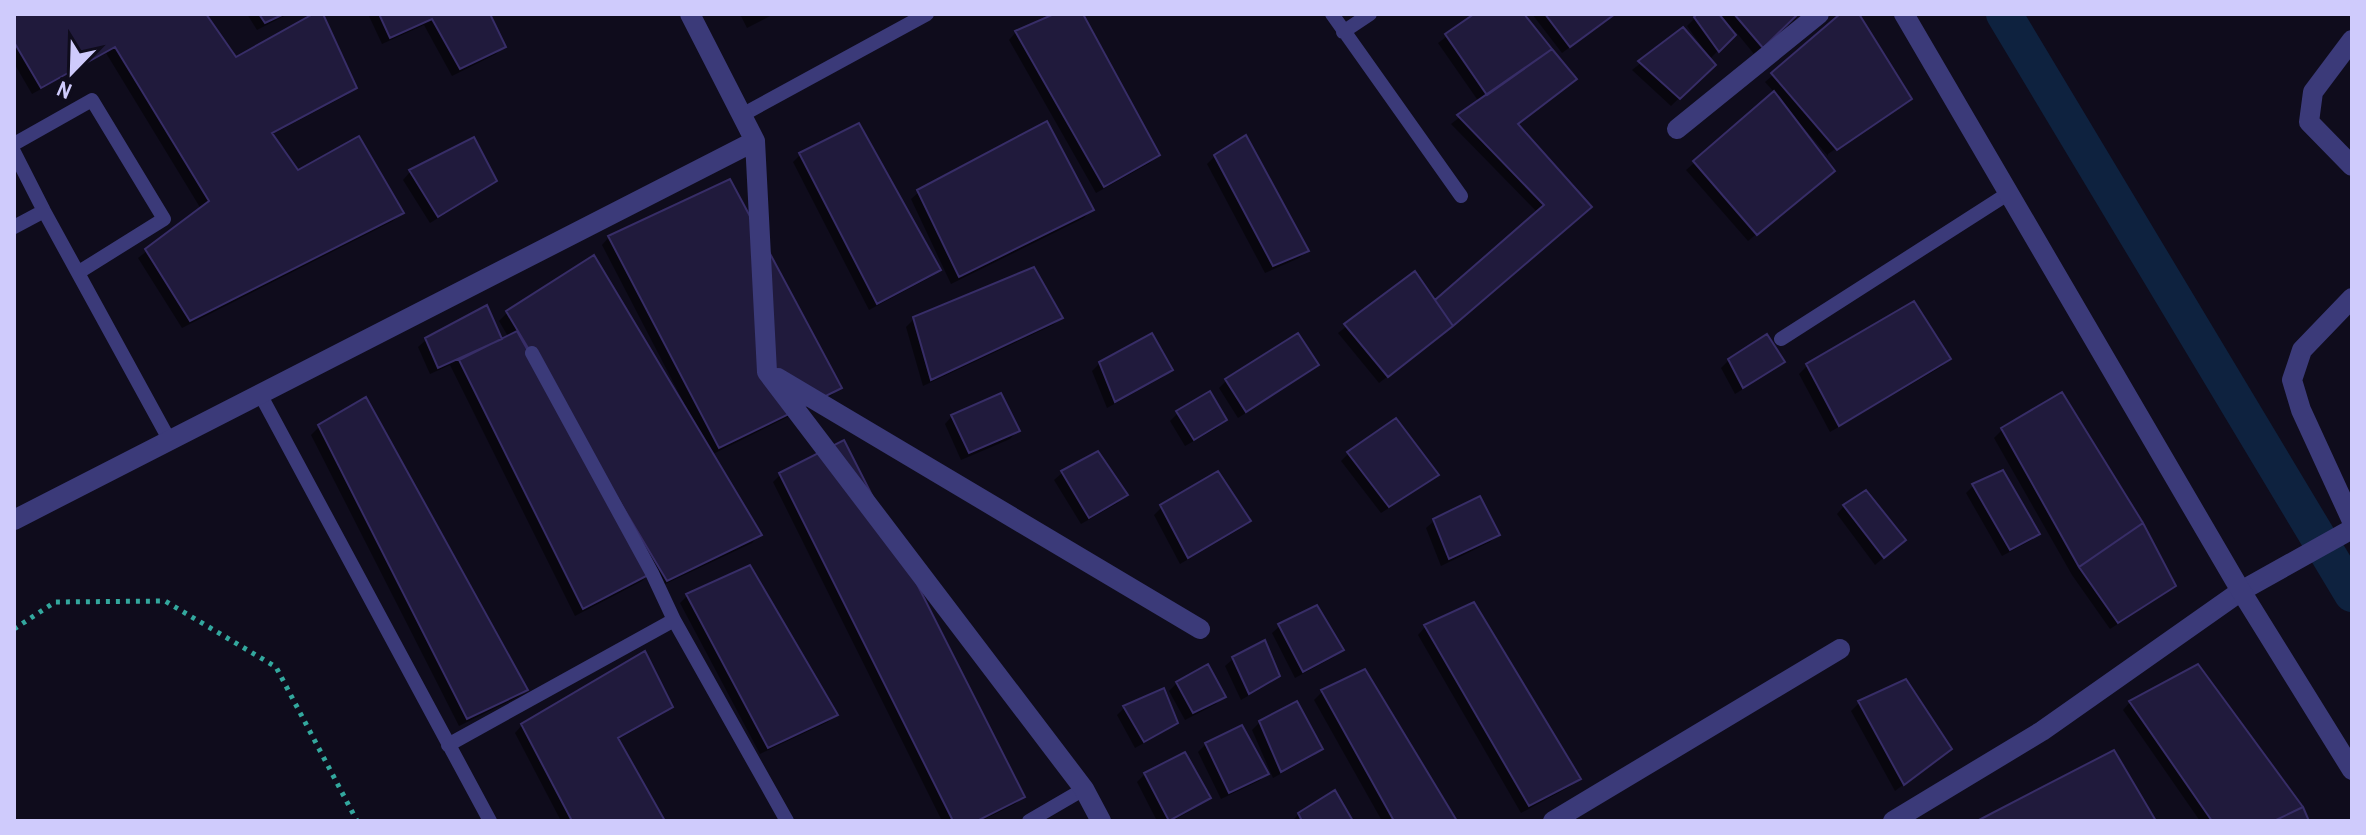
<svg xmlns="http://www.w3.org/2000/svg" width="2366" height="835" viewBox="0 0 2366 835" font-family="'Archivo Narrow',sans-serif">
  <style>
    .shadow { fill: #0007 }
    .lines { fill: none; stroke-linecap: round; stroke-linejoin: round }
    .canal { stroke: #0e223f; stroke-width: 36 }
    .building { fill: #201a3c; stroke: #372d67; stroke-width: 2 }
    .path { stroke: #33a89e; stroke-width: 5; stroke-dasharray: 4 6; stroke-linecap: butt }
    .service { stroke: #3b3a79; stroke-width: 14 }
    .minor { stroke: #3b3a79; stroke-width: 20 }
    .tertiary { stroke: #3b3a79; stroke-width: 20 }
  </style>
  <rect width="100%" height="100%" fill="#0f0c1c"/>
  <path class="shadow" d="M14,14H204L235,60L317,14H320L355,87L347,95L271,135L297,172L401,213L393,221L182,328L138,258L201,209L106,53L32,94L14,63Z
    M247,14H288L257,30Z
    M368,14H488L504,46L496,54L452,76L424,25L382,44Z
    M740,14H774L747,28Z
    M1059,14H1081L1157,155L1150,163L1096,193L1009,40L1016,32Z
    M1477,14H1521L1516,125L1590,207L1443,334L1379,383L1338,333L1415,274L1434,303L1538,213L1451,124L1479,102L1438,43Z
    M1532,14H1615L1562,53Z
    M1699,14H1795L1754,54L1736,32L1709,60L1713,65L1671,106L1632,70L1683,30L1705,55L1707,54L1687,26Z
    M1844,14H1857L1904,102L1828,154V156L1802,126L1800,128L1825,178L1748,241L1686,170L1775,93L1765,82Z
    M800,155L939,270L931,277L869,310L793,162Z
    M1215,156L1307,251L1299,258L1265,273L1207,164Z
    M410,172L495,181L487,188L430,223L403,180Z
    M919,192L1091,210L1084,218L951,284L911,199Z
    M609,237L839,388L832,395L711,455L759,535L752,543L659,587L650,573L642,581L575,616L450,365L430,374L418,347L426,340L502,341L509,338L499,321L507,313L594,258L681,404L684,403L602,245Z
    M1061,318L1053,325L923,386L906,327L914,319Z
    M1949,359L1941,367L1830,432L1799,374L1807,366Z
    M1729,360L1782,362L1774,370L1735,394L1721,368Z
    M1100,363L1171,369L1163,377L1107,408L1092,371Z
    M1317,365L1309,372L1238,418L1219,388L1226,381Z
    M2062,395L2174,585L2166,593L2110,629L2072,575L1994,438L2002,430Z
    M1178,413L1225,420L1217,428L1185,446L1170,421Z
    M952,416L1017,431L1010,439L961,460L945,424Z
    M319,427L526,690L518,697L459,726L311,435Z
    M1097,453L1125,495L1118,503L1081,524L1054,480L1062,473Z
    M1348,454L1436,475L1429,482L1381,513L1341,461Z
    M780,475L1023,796L1015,804L981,821H942L773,482Z
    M1973,486L2038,533L2030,541L2002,556L1966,493Z
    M1844,506L1895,548L1875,565L1837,514Z
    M1162,507L1248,521L1240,529L1180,564L1154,515Z
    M1434,521L1498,535L1490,542L1441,566L1426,528Z
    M687,596L836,714L828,722L760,754L680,603Z
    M1473,604L1579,778L1571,786L1521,813L1418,635L1425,627Z
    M1280,626L1342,650L1334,657L1295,678L1272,633Z
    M1233,659L1278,675L1270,683L1241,700L1225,666Z
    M1364,672L1455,821H1382L1314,700L1322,692Z
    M1906,681L1950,749L1895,791L1851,711L1859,703Z
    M1177,683L1223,696L1216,704L1185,720L1169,691Z
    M2130,702L2307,821H2200L2123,710Z
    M671,706L663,714L617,740L663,821H561L515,733L522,725Z
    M1124,708L1175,722L1167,730L1135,748L1117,715Z
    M1260,722L1320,749L1313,756L1273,778L1252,730Z
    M1206,744L1266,774L1259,781L1221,799L1198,752Z
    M1145,774L1208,798L1200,805L1173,821H1157L1137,782Z
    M1299,814L1351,821H1292Z"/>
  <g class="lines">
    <path class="canal" d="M2004,14L2352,594"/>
  </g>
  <path class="building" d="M14,14H206L236,57L313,14H323L357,88L272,133L298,170L359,136L404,213L190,321L145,249L209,201L115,47L41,88L14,42Z
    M259,14H284L265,23Z
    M379,14H490L506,47L460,69L432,19L390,38Z
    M1054,14H1083L1160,155L1104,187L1015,31Z
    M1474,14H1524L1552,49L1487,95L1445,34Z
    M1545,14H1615L1570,47Z
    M1697,14H1719L1736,35L1719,52L1694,17Z
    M1734,14H1798L1763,48Z
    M1840,14H1859L1912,99L1837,150L1771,73Z
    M1683,27L1716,65L1680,99L1638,61Z
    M1552,49L1577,79L1518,124L1592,207L1453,326L1435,300L1544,205L1457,115Z
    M1774,91L1835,171L1757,235L1693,161Z
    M1047,121L1094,210L959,277L917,190Z
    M859,123L941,270L877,304L799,153Z
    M1246,135L1309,251L1273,266L1214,155Z
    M474,137L497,181L438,217L409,170Z
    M730,179L842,388L719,448L608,236Z
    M594,255L762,535L667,581L506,311Z
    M1034,267L1063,318L931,380L913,317Z
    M1415,271L1453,326L1388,377L1344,324Z
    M1914,301L1951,359L1839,426L1806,364Z
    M487,305L502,339L438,368L425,338Z
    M517,331L652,573L583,609L459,360Z
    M1152,333L1173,370L1115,402L1099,362Z
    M1298,333L1319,365L1246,412L1225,379Z
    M1767,334L1785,362L1743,388L1728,359Z
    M1210,391L1227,420L1194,440L1176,411Z
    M2062,392L2143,523L2079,567L2001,428Z
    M1001,393L1020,431L969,453L951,415Z
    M366,397L528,690L467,719L318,425Z
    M1396,418L1439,475L1389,507L1347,452Z
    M844,440L1025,797L977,821H953L779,473Z
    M1098,451L1128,495L1089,518L1061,471Z
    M2003,470L2040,534L2010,550L1972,484Z
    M1218,471L1251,521L1188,558L1160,505Z
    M1866,490L1906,540L1884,558L1843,505Z
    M1480,496L1500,535L1449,559L1433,519Z
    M2143,523L2176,586L2118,623L2079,567Z
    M750,565L838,715L768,748L686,594Z
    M1474,602L1581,779L1529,806L1424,625Z
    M1317,605L1344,650L1303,672L1278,624Z
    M1265,640L1280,676L1249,694L1232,657Z
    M645,651L673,707L618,738L665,821H572L521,724Z
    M1208,664L1226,697L1193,713L1176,682Z
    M2198,664L2303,807L2274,821H2212L2129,701Z
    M1365,669L1457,821H1394L1321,690Z
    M1906,679L1952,749L1904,785L1858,701Z
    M1164,688L1178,723L1144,742L1123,706Z
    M1297,701L1323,749L1281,772L1259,721Z
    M1242,725L1269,774L1229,793L1205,743Z
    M2114,750L2156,821H1977Z
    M1185,752L1211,798L1169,821L1144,773Z
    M1335,790L1353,821H1302L1298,813Z
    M2303,807L2309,821H2274Z"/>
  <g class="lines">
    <path class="path" d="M14,629L55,602L165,601L276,667L357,821"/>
    <path class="service" d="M1332,14L1461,196
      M1343,32L1370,14
      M742,115L927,14
      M14,144L92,100L164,219L79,272
      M14,152L44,211L170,441
      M14,227L44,211
      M1781,339L2009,193
      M532,353L652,573L674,620L787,821
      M260,394L490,821
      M448,745L674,620
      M1029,821L1084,789"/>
    <path class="minor" d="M690,14L755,141L767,372L1084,789L1101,821
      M2352,40L2313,92L2309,122L2352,166
      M1677,129L1819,14
      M2352,298L2302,350L2292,380L2301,410L2352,521
      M778,378L1200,629
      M14,520L755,141
      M1553,821L1840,649
      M1893,821L2042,731L2241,591L2352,529"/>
    <path class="tertiary" d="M1904,14L2241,591L2352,770"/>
  </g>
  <rect width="2366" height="835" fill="none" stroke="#cfcbfc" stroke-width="32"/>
  <g transform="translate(72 72) rotate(203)" stroke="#0f0c1c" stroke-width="6" paint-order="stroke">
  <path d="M0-6L14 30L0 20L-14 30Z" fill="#cfcbfc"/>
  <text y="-12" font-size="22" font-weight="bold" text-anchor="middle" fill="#cfcbfc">N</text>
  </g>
</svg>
